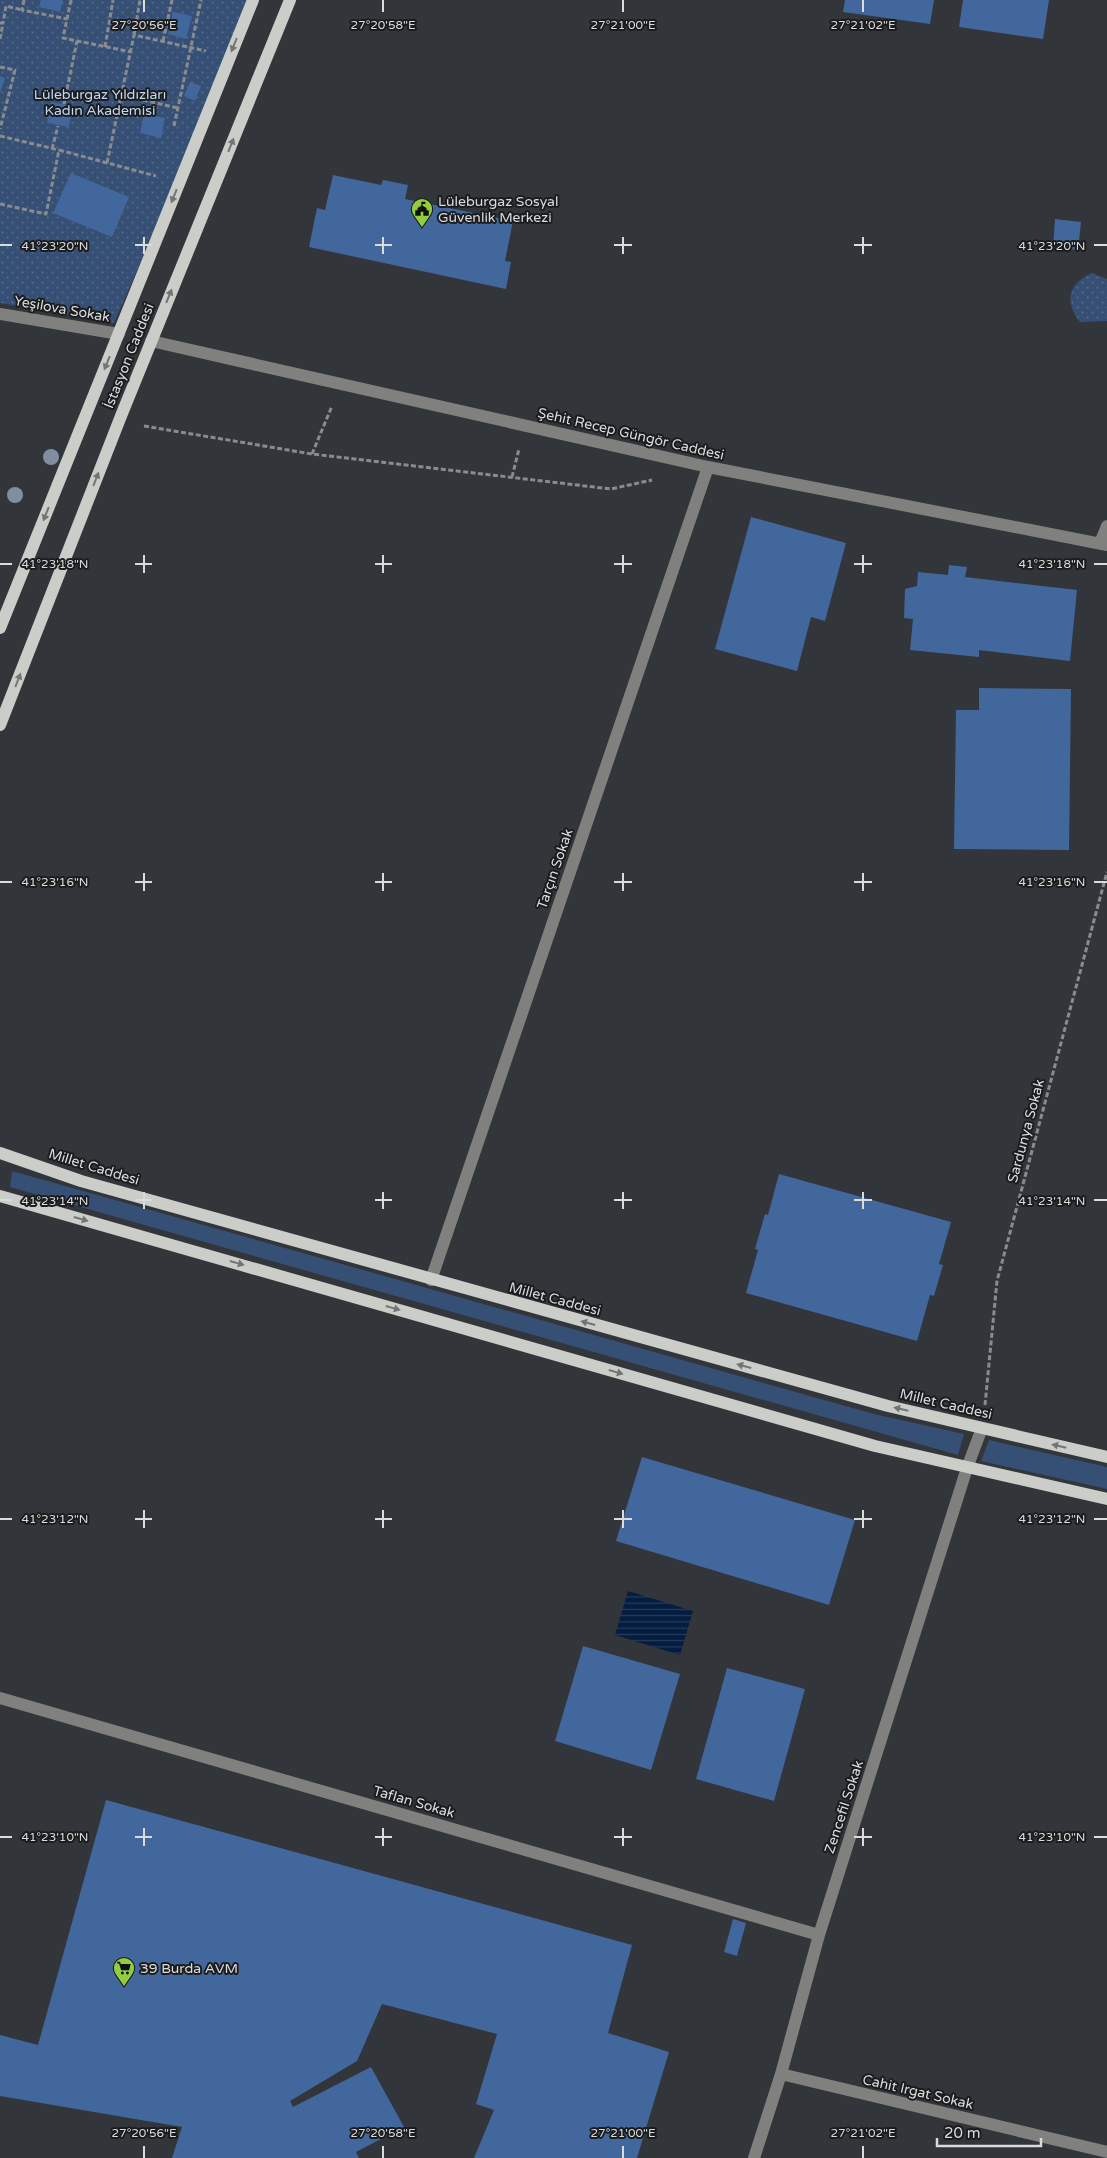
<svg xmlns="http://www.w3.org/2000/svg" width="1107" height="2158" viewBox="0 0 1107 2158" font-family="'Varela Round',sans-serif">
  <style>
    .grass { fill: #364f74 }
    .park { fill: url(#park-dots) }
    .water { fill: url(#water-rules) }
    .building { fill: #42679d }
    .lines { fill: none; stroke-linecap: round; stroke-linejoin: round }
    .path { stroke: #898c8f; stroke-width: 3; stroke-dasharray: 5 2.5; stroke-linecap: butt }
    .minor { stroke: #80817f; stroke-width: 12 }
    .major { stroke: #cbcdc9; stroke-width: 12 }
    .tree { fill: #808ea0 }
    .oneway { fill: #737474 }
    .ticks { fill: none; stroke: #d9dbdd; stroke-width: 2 }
    .labels { text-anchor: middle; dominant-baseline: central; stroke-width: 4; stroke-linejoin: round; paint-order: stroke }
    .park-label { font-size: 14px; fill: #c0d6f5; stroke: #1b1c1e }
    .poi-label { font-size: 14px; fill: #d9dbdd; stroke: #1b1c1e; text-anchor: start }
    .street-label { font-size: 14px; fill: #d9dbdd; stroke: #1b1c1e }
    .ticks-label { font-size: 12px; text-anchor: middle; fill: #d9dbdd; stroke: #1b1c1e; stroke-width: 4; stroke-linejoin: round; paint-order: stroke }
  </style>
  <defs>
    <pattern id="park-dots" width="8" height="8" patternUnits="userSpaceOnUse" patternTransform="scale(1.25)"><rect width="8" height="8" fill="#364f74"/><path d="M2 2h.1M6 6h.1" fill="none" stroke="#526887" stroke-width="1.8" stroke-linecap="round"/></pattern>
    <pattern id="water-rules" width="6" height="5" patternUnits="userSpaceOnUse" patternTransform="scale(1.25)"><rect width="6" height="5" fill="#031c40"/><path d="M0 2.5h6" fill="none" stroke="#273c5b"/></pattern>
  </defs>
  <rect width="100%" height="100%" fill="#323539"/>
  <path class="grass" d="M12,1171L874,1414L964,1434L958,1455L10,1187Z
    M989,1440L1107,1467V1489L981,1461Z"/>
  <path class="park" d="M0,0H248L217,89L114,323L0,303Z
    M1092,273L1107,279V321L1080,322C1064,302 1068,283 1092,273Z"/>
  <path class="water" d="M628,1591L693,1611L680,1655L615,1635Z"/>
  <path class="building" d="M41,0H63L60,12L39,7Z
    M845,0H934L930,24L843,12Z
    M963,0H1049L1043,39L959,27Z
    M173,12L192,16L186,39L168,34Z
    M0,76L5,78L0,93Z
    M190,82L201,86L195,101L184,96Z
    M51,102L73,106L69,127L47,123Z
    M144,114L165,118L161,138L140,133Z
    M71,173L129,197L112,237L53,213Z
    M333,175L381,185L383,180L408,185L405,199L513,221L505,261L511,262L506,289L309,247L317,208L325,210Z
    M1055,219L1081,222L1078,250L1053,247Z
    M751,517L846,543L825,621L811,617L797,671L715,649Z
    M949,565L967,567L965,577L1077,590L1070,661L979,650V657L910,650L913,619L904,618L905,589L917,586L918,572L948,575Z
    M979,688L1071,689L1069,850L954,849L956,710H979Z
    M779,1174L951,1222L939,1264L943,1265L934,1296L930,1295L917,1341L746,1293L758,1250L755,1249L765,1214L768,1215Z
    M642,1457L855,1520L829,1605L616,1541Z
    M583,1646L680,1674L651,1770L555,1741Z
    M727,1668L805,1689L774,1801L696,1779Z
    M106,1800L632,1945L608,2033L669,2052L637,2158H474L494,2110L476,2104L497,2034L382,2004L357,2061L290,2101L293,2107L371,2067L404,2127L356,2152L359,2158H172L182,2127L0,2096V2035L38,2045Z
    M733,1919L746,1923L737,1956L724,1952Z"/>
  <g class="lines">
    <path class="path" d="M24,0L22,10L67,19
      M71,0L63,38L131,52
      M0,23H3L6,6L22,10
      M134,35L140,0
      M0,39L3,23
      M163,41L172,0
      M105,47L113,0
      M0,67L15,70L0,129
      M121,95L178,108
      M64,104L77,41
      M174,126L201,0
      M0,136L59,150
      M52,149L58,126
      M107,163L134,35L206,51
      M0,204L46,214L59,150L156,176
      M144,426L312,454L611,489L652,480
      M312,454L332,406
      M512,477L519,449
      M985,1405L997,1281L1107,872"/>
    <path class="minor" d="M0,314L119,334
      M151,341L708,467L1107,545
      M1100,543L1107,526
      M431,1280L708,467
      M0,1698L819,1935
      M781,2074L1107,2152
      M754,2158L781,2074L819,1935L967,1468L982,1428"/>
    <path class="major" d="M0,628L253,0
      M0,725L121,416L290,0
      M0,1153L81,1181L888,1406L1107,1457
      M0,1196L875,1446L1107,1499"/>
  </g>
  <g class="tree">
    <circle cx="51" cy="457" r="8"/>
    <circle cx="15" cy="495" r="8"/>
  </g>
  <defs><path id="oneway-solid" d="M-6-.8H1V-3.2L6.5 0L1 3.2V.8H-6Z" transform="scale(1.25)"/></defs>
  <g class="oneway">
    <use href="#oneway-solid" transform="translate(234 45) rotate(112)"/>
    <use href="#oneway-solid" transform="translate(231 145) rotate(-68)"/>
    <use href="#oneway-solid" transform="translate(174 196) rotate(112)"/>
    <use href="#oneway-solid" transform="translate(169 296) rotate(-68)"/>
    <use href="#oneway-solid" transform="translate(107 363) rotate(112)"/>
    <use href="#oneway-solid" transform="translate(96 479) rotate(-69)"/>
    <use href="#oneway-solid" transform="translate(46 514) rotate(112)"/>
    <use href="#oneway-solid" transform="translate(18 680) rotate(-69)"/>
    <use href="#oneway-solid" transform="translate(81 1219) rotate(16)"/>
    <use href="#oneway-solid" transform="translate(237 1263) rotate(16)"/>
    <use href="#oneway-solid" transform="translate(393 1308) rotate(16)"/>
    <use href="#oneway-solid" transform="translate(588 1323) rotate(-165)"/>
    <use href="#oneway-solid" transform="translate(744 1366) rotate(-165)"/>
    <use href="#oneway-solid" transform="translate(616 1372) rotate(16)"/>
    <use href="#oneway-solid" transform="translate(901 1409) rotate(-167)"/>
    <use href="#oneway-solid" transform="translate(1059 1446) rotate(-167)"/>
  </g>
  <path class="ticks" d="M144,0V12M383,0V12M623,0V12M863,0V12M144,237V254M383,237V254M623,237V254M863,237V254M0,245H12M135,245H152M375,245H392M614,245H632M854,245H872M1094,245H1107M144,555V573M383,555V573M623,555V573M863,555V573M0,564H12M135,564H152M375,564H392M614,564H632M854,564H872M1094,564H1107M144,873V891M383,873V891M623,873V891M863,873V891M0,882H12M135,882H152M375,882H392M614,882H632M854,882H872M1094,882H1107M144,1192V1209M383,1192V1209M623,1192V1209M863,1192V1209M0,1200H12M135,1200H152M375,1200H392M614,1200H632M854,1200H872M1094,1200H1107M144,1510V1528M383,1510V1528M623,1510V1528M863,1510V1528M0,1519H12M135,1519H152M375,1519H392M614,1519H632M854,1519H872M1094,1519H1107M144,1828V1846M383,1828V1846M623,1828V1846M863,1828V1846M0,1837H12M135,1837H152M375,1837H392M614,1837H632M854,1837H872M1094,1837H1107M144,2146V2158M383,2146V2158M623,2146V2158M863,2146V2158"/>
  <defs>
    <g id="civic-pin" transform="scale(1.125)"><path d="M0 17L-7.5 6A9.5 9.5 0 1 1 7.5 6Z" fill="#91cd3f" stroke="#1b1c1e"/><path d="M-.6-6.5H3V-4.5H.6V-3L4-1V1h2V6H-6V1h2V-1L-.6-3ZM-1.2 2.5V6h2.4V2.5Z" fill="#111"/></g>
    <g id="supermarket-pin" transform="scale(1.125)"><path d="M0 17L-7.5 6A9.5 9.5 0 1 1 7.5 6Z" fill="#91cd3f" stroke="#1b1c1e"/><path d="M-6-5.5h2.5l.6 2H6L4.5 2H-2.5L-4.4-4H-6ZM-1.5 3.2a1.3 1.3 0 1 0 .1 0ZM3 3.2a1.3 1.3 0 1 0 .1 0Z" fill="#111"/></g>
  </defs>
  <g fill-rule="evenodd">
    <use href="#civic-pin" x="422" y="209"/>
    <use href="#supermarket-pin" x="124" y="1968"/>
  </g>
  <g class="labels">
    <g class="park-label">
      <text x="100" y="94">Lüleburgaz Yıldızları<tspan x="100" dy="16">Kadın Akademisi</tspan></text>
    </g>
    <g class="poi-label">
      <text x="438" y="201">Lüleburgaz Sosyal<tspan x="438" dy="16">Güvenlik Merkezi</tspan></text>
      <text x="140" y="1968">39 Burda AVM</text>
    </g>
    <g class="street-label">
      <text transform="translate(62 309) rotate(10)">Yeşilova Sokak</text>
      <text transform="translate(129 356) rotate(-68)">İstasyon Caddesi</text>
      <text transform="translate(631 434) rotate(13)">Şehit Recep Güngör Caddesi</text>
      <text transform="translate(555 869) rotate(-71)">Tarçın Sokak</text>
      <text transform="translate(1026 1131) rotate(-75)">Sardunya Sokak</text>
      <text transform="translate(94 1167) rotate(17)">Millet Caddesi</text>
      <text transform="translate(555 1299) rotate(15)">Millet Caddesi</text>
      <text transform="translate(946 1404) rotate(13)">Millet Caddesi</text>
      <text transform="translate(414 1802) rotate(16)">Taflan Sokak</text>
      <text transform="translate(844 1807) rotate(-72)">Zencefil Sokak</text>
      <text transform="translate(918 2092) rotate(13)">Cahit Irgat Sokak</text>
    </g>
  </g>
  <g class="ticks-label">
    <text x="144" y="29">27°20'56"E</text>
    <text x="383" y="29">27°20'58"E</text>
    <text x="623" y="29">27°21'00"E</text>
    <text x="863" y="29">27°21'02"E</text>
    <text x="55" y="250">41°23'20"N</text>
    <text x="1052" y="250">41°23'20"N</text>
    <text x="55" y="568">41°23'18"N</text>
    <text x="1052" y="568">41°23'18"N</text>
    <text x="55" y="886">41°23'16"N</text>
    <text x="1052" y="886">41°23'16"N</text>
    <text x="55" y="1205">41°23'14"N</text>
    <text x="1052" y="1205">41°23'14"N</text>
    <text x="55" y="1523">41°23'12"N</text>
    <text x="1052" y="1523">41°23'12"N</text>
    <text x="55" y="1841">41°23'10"N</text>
    <text x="1052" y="1841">41°23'10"N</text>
    <text x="144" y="2137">27°20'56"E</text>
    <text x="383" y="2137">27°20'58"E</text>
    <text x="623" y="2137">27°21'00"E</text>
    <text x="863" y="2137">27°21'02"E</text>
  </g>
  <path d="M937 2138v8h104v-8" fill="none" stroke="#d9dbdd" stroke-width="2.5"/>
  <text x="944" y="2138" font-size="15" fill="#d9dbdd" stroke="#1b1c1e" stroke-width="4" paint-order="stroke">20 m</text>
</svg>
